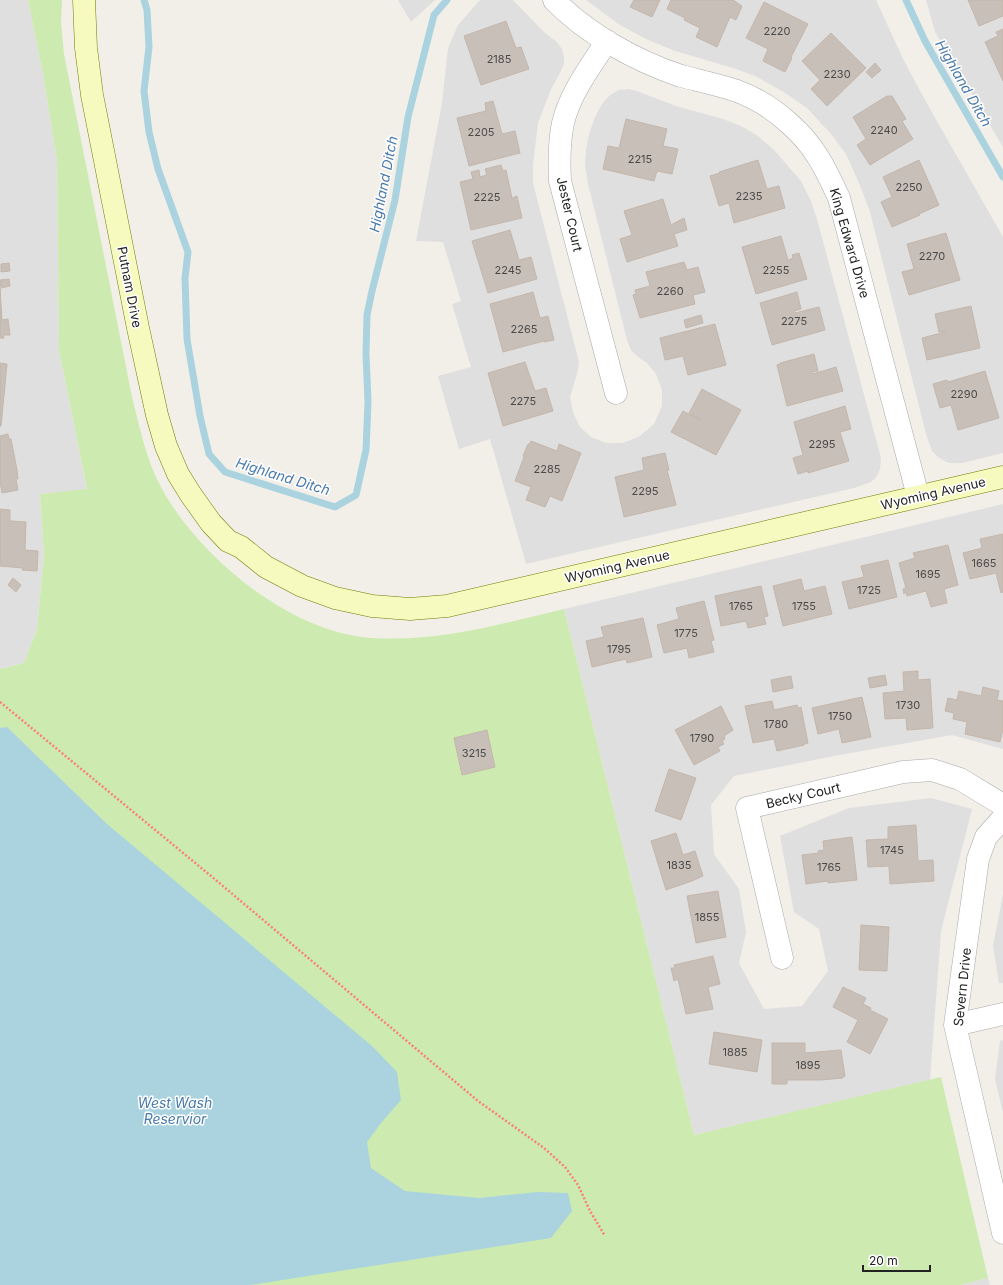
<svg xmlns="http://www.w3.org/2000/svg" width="1003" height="1285" viewBox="0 0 1003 1285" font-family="Inter,sans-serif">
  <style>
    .residential { fill: #e0dfdf }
    .grass { fill: #cdebb0 }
    .water { fill: #aad3df }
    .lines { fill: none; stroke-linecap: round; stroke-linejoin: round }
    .stream { stroke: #aad3df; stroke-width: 7 }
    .building { fill: #c7bfb8; stroke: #c4b6ab }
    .street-casing { stroke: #a9a9a9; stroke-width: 23 }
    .secondary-casing { stroke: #707d05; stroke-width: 23 }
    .path { stroke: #fa8072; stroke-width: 2.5; stroke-dasharray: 2 2; stroke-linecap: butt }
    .street { stroke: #fff; stroke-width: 22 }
    .secondary { stroke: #f7fabf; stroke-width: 22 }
    .labels { text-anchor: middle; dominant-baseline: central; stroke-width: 3; stroke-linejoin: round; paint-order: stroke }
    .number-label { font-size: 11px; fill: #4b4948 }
    .street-label { font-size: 13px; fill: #222; stroke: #fff }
    .water-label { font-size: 14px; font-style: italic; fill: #4a7aab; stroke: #fff }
  </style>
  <rect width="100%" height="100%" fill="#f2efe9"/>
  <path class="residential" d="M0,0H28L43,74L57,160L59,350L87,490L40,494L44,555L37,629L24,663L0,669Z
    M398,0H435L411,22Z
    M480,0H513L544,32L557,42L562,49L564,57V64L560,73L551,89L538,123L533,165V183L579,362L578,370L570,397L573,412L580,427L591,437L606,443H623L640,436L654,424L662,406V390L656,374L647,363L637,356L631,350L627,340L588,184L585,165L586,150L589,134L595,117L602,104L610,95L619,90L629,89L637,91L676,106L723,119L741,126L758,136L774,150L801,181L811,201L817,219L881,458L880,469L877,476L871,482L854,488L526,564L490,439L459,449L438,376L471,367L452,304L461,301L443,242L416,241L442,103L448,48L458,25Z
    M586,0H876L904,61L930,109L1003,237V453L962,463H949L939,458L932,451L926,434L870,212L859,183L846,154L831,134L807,108L782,91L755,76L733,68L675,51L646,39L620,25Z
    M926,0H1003V147L935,32Z
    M1003,504V749L952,735L834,756L734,776L711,805L714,854L739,889L746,932L739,963L764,1009L802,1006L828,971L819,929L794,912L780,836L849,808L931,798L972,809L941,931L930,1080L694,1135L564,609Z
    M1003,894V983H999L993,946Z
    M1003,1040V1113L995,1079L1000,1041Z
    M988,1278L990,1285H960Z"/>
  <path class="grass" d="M28,0H62L61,23L64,54L132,397C140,428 146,460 162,489C200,558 292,634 373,638C439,642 501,624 564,609L694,1135L941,1077L988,1278L960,1285H0V669L24,663L37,629L44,555L40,494L87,489L59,350L57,160L43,74Z"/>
  <path class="water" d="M7,727L107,824L372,1046L397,1072L401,1100L381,1123L367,1142L371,1168L405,1191L479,1198L538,1192L568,1193L572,1211L551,1238L250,1285H0V728Z"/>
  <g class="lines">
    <path class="stream" d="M144,0L147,10L149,47L144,91L149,132L158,169L188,252L185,278L187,339L200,416L209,454L225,472L335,507L356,495L366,450L368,402L366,354L367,315L372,291L395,200L408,117L434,15L447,0
      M906,0L925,41L1003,177"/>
  </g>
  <path class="building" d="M634,0H660L652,17L630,7Z
    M671,0H733L742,6L736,20L730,17L717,47L696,37L700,28L684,20L685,18L667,9Z
    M968,0H1003V16L979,26Z
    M764,2L808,24L791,57L792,58L785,72L763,61L768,49L746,38Z
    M506,21L516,48L521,47L529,69L481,85L464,36Z
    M1003,29V81L985,42L998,36L996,32Z
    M831,33L866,68L827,106L811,89L820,80L802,61Z
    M875,63L881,70L872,78L866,72Z
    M887,96H892L906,119L902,121L913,139L870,165L857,145L866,139L853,117Z
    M493,101L502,134L515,131L520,153L469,166L457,118L486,111L485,103Z
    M626,119L667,129L663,146L678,149L672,174L657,171L654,181L603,169L608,146L619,148Z
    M758,160L767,189L779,186L785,208L734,223L729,203L719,206L710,176L720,173L719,172Z
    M919,160L939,205L919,214L920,215L892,227L881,202L892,197L883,177Z
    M501,165L503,171L506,170L512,198L517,196L522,218L471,230L460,182L473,179L471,172L479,170L480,177L487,175L485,169Z
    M663,199L671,225L684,218L687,230L674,234L678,246L627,262L620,239L632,235L624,211Z
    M510,230L519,260L531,257L537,279L488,293L472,241Z
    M946,233L960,280L909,295L902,272L914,269L907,244Z
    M781,236L788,260L793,258L792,255L799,253L807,279L756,294L742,247Z
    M684,262L687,270L698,267L705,292L693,295L695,304L640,318L633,295L636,294L635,290L650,286L646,272Z
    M9,263L10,271L1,272V264Z
    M9,279L10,286L1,288L0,280Z
    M0,288L2,320L8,319L10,335H3L4,338H0Z
    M533,292L540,318L548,316L554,340L544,342V341L503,352L490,304Z
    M797,292L801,309L794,311L795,313L819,307L825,330L772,345L760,303Z
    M971,306L980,348L927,360L922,338L945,332V331L939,332L935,314Z
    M701,315L703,323L686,328L684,320Z
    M715,324L726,365L688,375L683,356L665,360L660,338Z
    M814,354L818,371L812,372L813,374L836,367L843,391L787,406L777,365L780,364V363Z
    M525,362L535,391L546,388L553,411L503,426L488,373Z
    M0,363L7,364L1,426H0Z
    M985,371L999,418L958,430L951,405L940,408L933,384L947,380L948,382Z
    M702,389L741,410L716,455L671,432L683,411L700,420V419L689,413Z
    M845,406L851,429L840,432L849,461L808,473V471L798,474L793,458L803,455L794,422Z
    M8,434L9,439H11L17,470L18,479H16L18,490L2,493L0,482V436Z
    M531,441L557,451L559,444L581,453L562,501L550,496L545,507L526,500L531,487L515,481L524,457L523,456L528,444H530Z
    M665,453L669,470H667L676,505L624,517L615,477L644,470L642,458Z
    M0,509L10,510V521L26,522L25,550L38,551L37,571L22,570L23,568L0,566Z
    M1003,534V592L1001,593L996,573L970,579L963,553L982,548L980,539Z
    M948,545L958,585L944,589L947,603L931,607L926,591L907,596L906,592L904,594L903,589L906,588L899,563L915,558L913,553Z
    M888,560L897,597L849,609L842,582L864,577L861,566Z
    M13,578L21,585L16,592L8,585Z
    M801,579L804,591L825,586L832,614L783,626L773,586Z
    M761,586L768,616L764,617L766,624L748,628L746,621L721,626L715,596Z
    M704,601L714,640L711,641L714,652L689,658L687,648L664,653L657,625L679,619L676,608Z
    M643,618L652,657L627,663L626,659L592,667L586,641L604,637L601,627Z
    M918,671V680L930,679L933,728L907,730L906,718L885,719L883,693L904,691L903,672Z
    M885,675L887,685L870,688L868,678Z
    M791,676L793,688L773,692L771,680Z
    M983,687L999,691L997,700L1003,701V729L1000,742L965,734L967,722L953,719L954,713L945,711L948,698L957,700L959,691L981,696Z
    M862,697L871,737L842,743L839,729L818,734L812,708Z
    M772,701L774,710L797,705L798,708L801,707L808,743L804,744V745L777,751L774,739L753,743L745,706Z
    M721,706L733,730L724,736L725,739L722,741L724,744L718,747L720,751L694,765L675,730Z
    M487,730L495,767L462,775L454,738Z
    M669,769L696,778L681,820L655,811Z
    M916,825L918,861L933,860L934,881L890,884L889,866L868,867L866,840L888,839V827Z
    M676,833L683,855L695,851L703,876L692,881L666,890L651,841Z
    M852,837L857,880L828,883V881L806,884L802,855L819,853L818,851L824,850L823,841Z
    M718,891L726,937L696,943L687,896Z
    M861,925L889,927L887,971L859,970Z
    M713,956L720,984L708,987L713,1009L686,1014L678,979L674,981L671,968H675L674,965Z
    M843,987L866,998L863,1004L871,1008L870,1010L888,1019L870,1054L847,1042L858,1020L833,1007Z
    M714,1032L762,1040L757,1072L709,1064Z
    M772,1043H805V1053L841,1050L845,1076L843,1077V1078L821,1080H787V1084H772Z"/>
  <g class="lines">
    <g class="street-casing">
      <path id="street" d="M554,0C587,34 636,61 681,76C700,81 719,85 737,91C756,98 776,111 791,125C815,146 826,170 839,198L918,496
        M607,41C591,66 570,93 563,123C559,142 559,161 560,181L616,393
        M1003,818L986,837L978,859L955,1025L1003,1233
        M782,958L747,808L903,772L932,770L960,779L1003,805
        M955,1025L1003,1014"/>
    </g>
    <g class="secondary-casing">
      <path id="secondary" d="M84,0L86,48L92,95L138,328L157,415L166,446L178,474L191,495L211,523L228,541L241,547L266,567L302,586L335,598L372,606L410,609L447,606L1003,477"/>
    </g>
    <path class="path" d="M0,702L211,876L478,1101L544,1148L565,1167L578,1185L590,1211L605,1236"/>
    <use href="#street" class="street"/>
    <use href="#secondary" class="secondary"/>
  </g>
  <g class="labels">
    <g class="number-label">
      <text x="777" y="31">2220</text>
      <text x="499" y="59">2185</text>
      <text x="837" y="74">2230</text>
      <text x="884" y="130">2240</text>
      <text x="481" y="132">2205</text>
      <text x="640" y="159">2215</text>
      <text x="909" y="187">2250</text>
      <text x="749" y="196">2235</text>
      <text x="487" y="197">2225</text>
      <text x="932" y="256">2270</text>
      <text x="508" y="270">2245</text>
      <text x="776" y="270">2255</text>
      <text x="670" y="291">2260</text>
      <text x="794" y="321">2275</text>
      <text x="524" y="329">2265</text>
      <text x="964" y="394">2290</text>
      <text x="523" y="401">2275</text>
      <text x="822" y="444">2295</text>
      <text x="547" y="469">2285</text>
      <text x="645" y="491">2295</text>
      <text x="984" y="563">1665</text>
      <text x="928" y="574">1695</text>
      <text x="869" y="590">1725</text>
      <text x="741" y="606">1765</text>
      <text x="804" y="606">1755</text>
      <text x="686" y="633">1775</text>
      <text x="619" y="649">1795</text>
      <text x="908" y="705">1730</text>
      <text x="840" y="716">1750</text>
      <text x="776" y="724">1780</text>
      <text x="702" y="738">1790</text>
      <text x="474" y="753">3215</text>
      <text x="892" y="850">1745</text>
      <text x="679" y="865">1835</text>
      <text x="829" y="867">1765</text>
      <text x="707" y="917">1855</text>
      <text x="735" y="1052">1885</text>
      <text x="808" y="1065">1895</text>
    </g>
    <g class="street-label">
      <text transform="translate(570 214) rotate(77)">Jester Court</text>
      <text transform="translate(850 243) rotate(74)">King Edward Drive</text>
      <text transform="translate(130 287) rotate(79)">Putnam Drive</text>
      <text transform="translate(933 493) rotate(-13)">Wyoming Avenue</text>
      <text transform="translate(617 566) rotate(-13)">Wyoming Avenue</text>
      <text transform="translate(803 795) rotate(-13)">Becky Court</text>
      <text transform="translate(962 987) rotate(-84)">Severn Drive</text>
    </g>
    <g class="water-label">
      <text transform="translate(964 83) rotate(60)">Highland Ditch</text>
      <text transform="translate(383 184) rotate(-79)">Highland Ditch</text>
      <text transform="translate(283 476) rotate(17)">Highland Ditch</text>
      <text x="175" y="1102">West Wash<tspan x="175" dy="16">Reservior</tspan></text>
    </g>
  </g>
  <path d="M863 1265v6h67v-6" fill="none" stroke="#222222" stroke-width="2"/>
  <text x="869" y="1265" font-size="12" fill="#222222" stroke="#ffffff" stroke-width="3" paint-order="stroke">20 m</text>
</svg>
